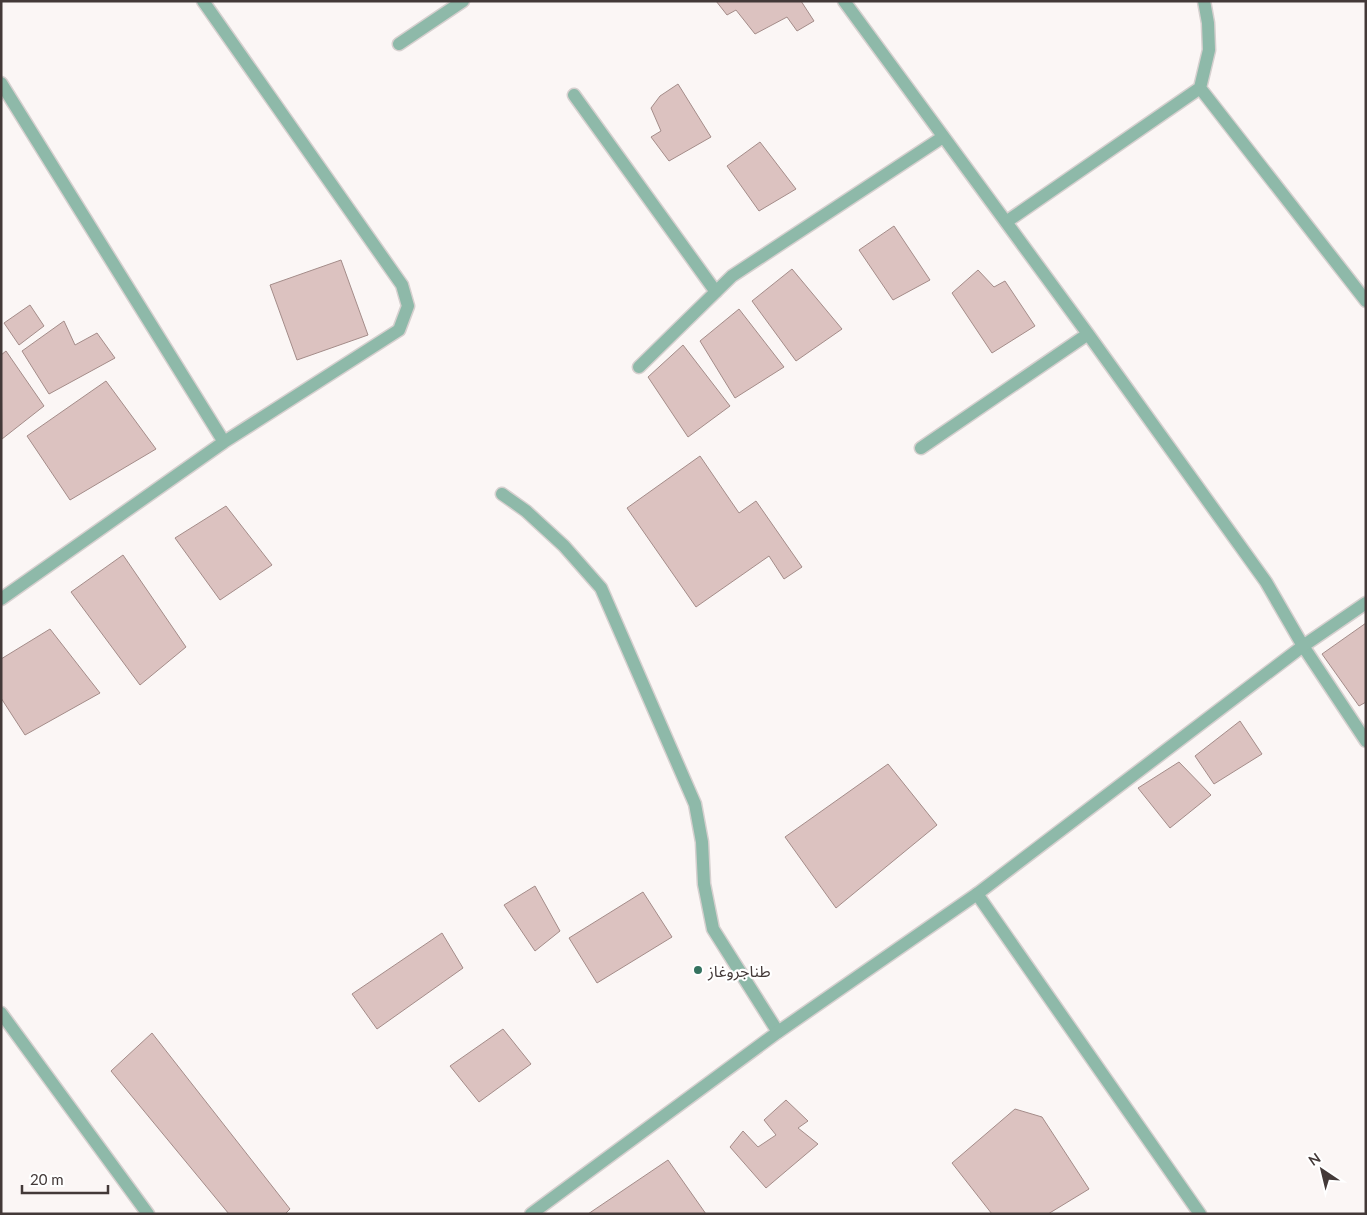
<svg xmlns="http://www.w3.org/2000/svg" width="1367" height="1215" viewBox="0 0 1367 1215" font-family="Lato,'Noto Sans Arabic',sans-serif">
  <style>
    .building { fill: #dcc2c0; stroke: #a48c89 }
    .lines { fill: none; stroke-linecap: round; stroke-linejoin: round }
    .service-casing { stroke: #d6d0cf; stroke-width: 15 }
    .minor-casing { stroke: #d6d0cf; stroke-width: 15 }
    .tertiary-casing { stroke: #d6d0cf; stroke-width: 15 }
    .service { stroke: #8eb9a9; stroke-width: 12 }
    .minor { stroke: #8eb9a9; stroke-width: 12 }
    .tertiary { stroke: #8eb9a9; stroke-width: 12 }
    .poi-dot { fill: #34725f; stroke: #fff; stroke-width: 2 }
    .labels { text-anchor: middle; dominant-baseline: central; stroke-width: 4.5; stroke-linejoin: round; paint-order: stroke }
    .poi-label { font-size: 16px; fill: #433938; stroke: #fff; text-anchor: start }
  </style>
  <rect width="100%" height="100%" fill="#fbf6f5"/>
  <path class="building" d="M716,1H801L814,21L797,31L787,17L755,34L736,10L727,15Z
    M678,84L711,137L669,161L651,137L661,131L651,108L660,96Z
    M760,142L796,189L759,211L727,166Z
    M894,226L930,280L893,300L859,250Z
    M341,260L368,335L297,360L270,285Z
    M792,269L842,329L796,361L752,301Z
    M978,270L994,287L1005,281L1035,326L992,353L952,293Z
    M30,305L44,326L19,345L4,323Z
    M739,309L784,367L735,398L700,341Z
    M64,321L75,345L97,333L115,358L49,394L22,351Z
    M683,345L730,406L688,437L648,377Z
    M6,351L44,406L2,439L1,355Z
    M106,381L156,449L70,500L27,436Z
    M700,456L739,513L756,501L802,567L784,579L769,556L696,607L627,508Z
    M226,506L272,565L220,600L175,538Z
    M123,555L186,647L140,685L71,592Z
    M1366,623V702L1359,706L1322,654Z
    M50,629L100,693L25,735L1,698V659Z
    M1240,721L1262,754L1214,784L1195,756Z
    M1179,762L1211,795L1170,828L1138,788Z
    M888,764L937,825L836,908L785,837Z
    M535,886L560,931L535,951L504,905Z
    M643,892L672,937L597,983L569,938Z
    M442,933L463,968L377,1029L352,994Z
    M503,1029L531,1064L479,1102L450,1066Z
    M152,1033L290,1209L285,1214H229L111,1071Z
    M786,1100L808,1121L798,1128L818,1144L766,1188L730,1147L743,1131L758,1147L776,1135L764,1120Z
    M1015,1109L1042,1117L1089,1189L1048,1214H992L952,1163Z
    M668,1160L706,1214H588Z"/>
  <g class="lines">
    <g class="service-casing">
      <path id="service" d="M502,494L526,511L564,546L601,588L695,804L702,842L704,884L713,929L778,1032"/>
    </g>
    <g class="minor-casing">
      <path id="minor" d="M844,1L1088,334L1266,582L1303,646L1366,741
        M399,44L463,1
        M1,83L224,442
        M1200,88L1366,301
        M574,95L716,292
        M1006,222L1200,88L1209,50L1208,23L1204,1
        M639,367L732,276L943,137
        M921,448L1088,334
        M1,599L224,442L399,330L408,306L402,285L203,1
        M977,894L1200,1214
        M1,1013L148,1214"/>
    </g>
    <g class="tertiary-casing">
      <path id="tertiary" d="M531,1214L778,1032L977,894L1303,646L1366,603"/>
    </g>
    <use href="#service" class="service"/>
    <use href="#minor" class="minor"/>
    <use href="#tertiary" class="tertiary"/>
  </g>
  <circle class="poi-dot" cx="698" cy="970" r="5"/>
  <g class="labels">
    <g class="poi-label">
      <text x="708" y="970">طناجروغاز</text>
    </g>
  </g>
  <rect width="1367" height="1215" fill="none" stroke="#433938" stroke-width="5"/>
  <g transform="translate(1322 1170) rotate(325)" stroke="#ffffff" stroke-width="4" paint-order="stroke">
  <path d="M0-4L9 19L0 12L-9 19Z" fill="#433938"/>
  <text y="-8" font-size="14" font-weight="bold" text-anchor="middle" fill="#433938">N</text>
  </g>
  <path d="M22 1185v8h86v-8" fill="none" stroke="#433938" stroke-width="2.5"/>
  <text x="30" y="1185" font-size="15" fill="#433938" stroke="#ffffff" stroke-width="4" paint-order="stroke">20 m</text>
</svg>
